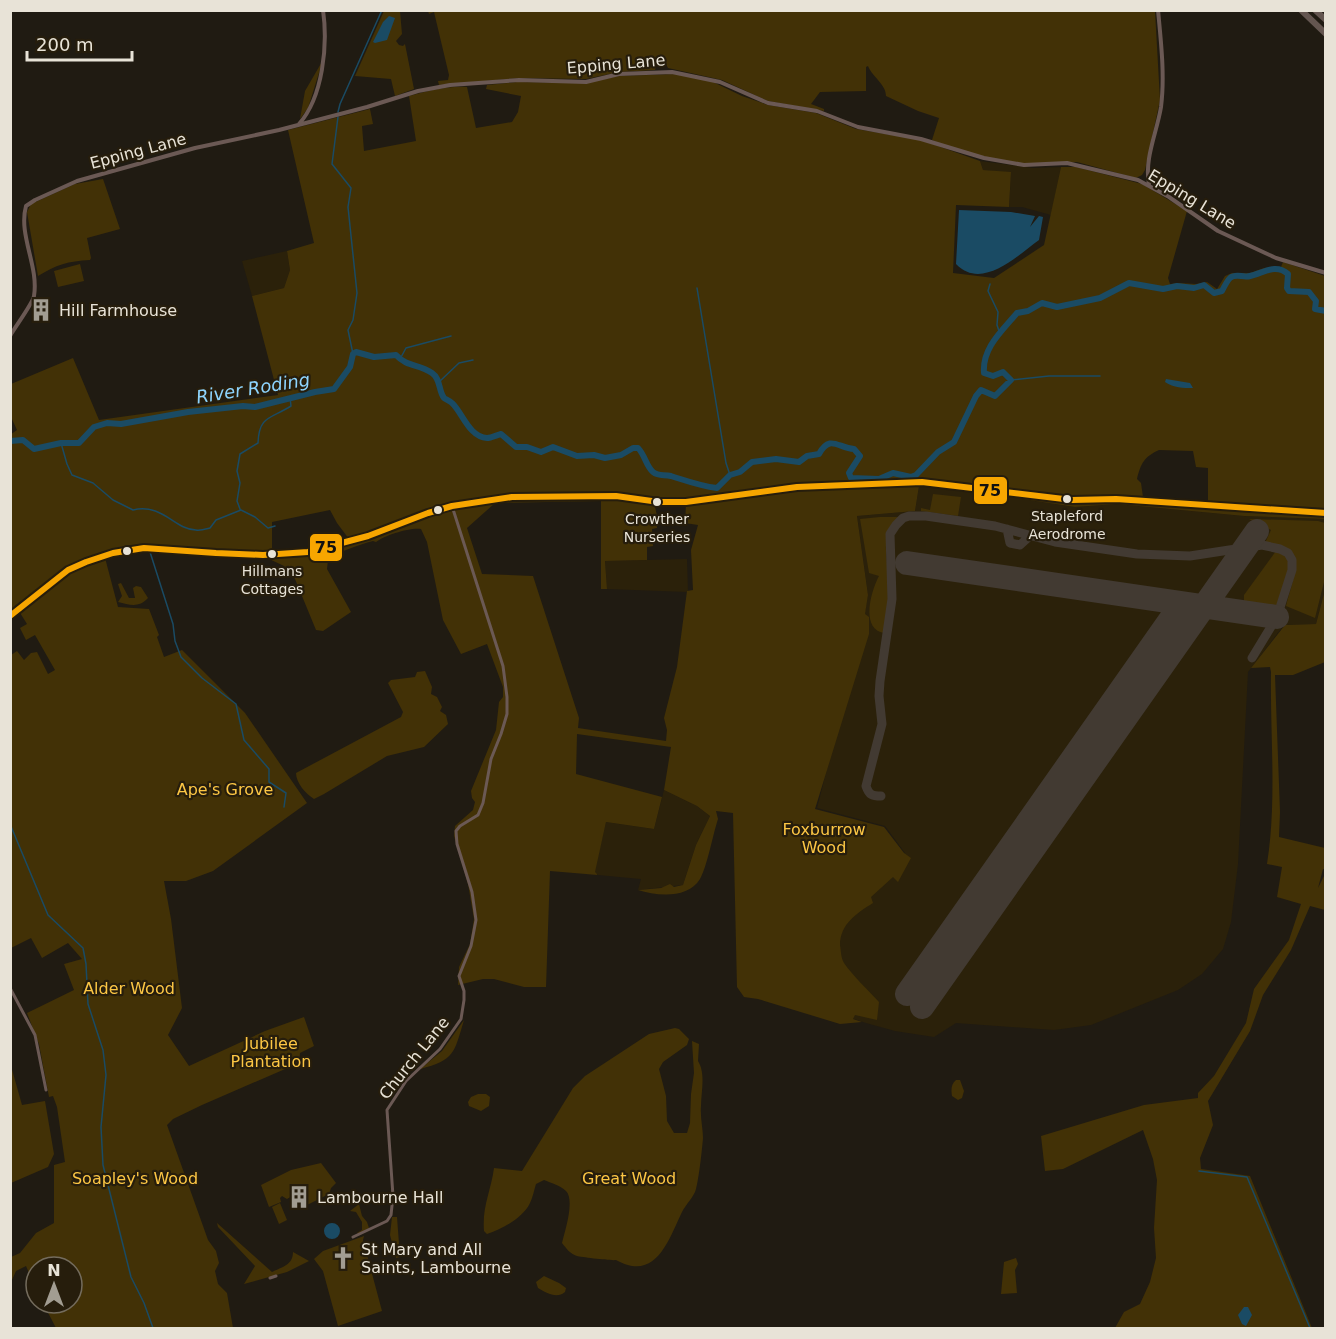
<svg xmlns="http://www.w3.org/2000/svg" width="1336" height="1339" viewBox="0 0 1336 1339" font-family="'DejaVu Sans',sans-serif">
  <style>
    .built { fill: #2b210a }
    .green { fill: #423106; fill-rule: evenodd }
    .water { fill: #1a4b64 }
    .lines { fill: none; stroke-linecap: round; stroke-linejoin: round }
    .stream { stroke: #1a4b64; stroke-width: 1.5 }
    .river { stroke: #1a4b64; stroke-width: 6 }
    .taxiway { stroke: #423a32; stroke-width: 9 }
    .runway { stroke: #423a32; stroke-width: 24 }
    .minor { stroke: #6b5954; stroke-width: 3 }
    .tertiary { stroke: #6b5954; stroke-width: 4 }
    .primary { stroke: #6b5953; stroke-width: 5 }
    .motorway { stroke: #645650; stroke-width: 6 }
    .bus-1-casing { stroke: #261d0c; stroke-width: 10 }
    .bus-1 { stroke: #f7a600; stroke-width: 6 }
    .bus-dot { fill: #e8e3d7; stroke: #261d0c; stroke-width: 2 }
    .labels { text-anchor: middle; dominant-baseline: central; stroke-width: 4.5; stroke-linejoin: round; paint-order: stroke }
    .bus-label { font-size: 14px; fill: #e8e3d7; stroke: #261d0c }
    .street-label { font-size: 16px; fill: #e8e3d7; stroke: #261d0c }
    .poi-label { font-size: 16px; fill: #e8e3d7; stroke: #261d0c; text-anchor: start }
    .park-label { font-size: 16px; fill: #fcc644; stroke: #261d0c }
    .water-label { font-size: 18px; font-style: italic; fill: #8ed4fd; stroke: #261d0c }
    .line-badge { stroke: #261d0c; stroke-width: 2 }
    .pale-badge-label { font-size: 16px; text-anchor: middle; font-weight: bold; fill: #111 }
  </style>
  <rect width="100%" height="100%" fill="#201b12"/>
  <path class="built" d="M980,161L1033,168L1061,167L1051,215L1022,207H1009L1011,173L983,170Z
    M287,251L290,270L284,288L252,296L242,261Z
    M919,486L996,495L1075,507L1117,504L1244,516L1325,519V590L1316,624L1284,625L1248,672L1238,864L1231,922L1223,949L1202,974L1178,990L1091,1025L1054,1030L956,1023L934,1037L895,1031L866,1023L774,992L793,965L905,853L885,826L817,808L858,649L868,595L857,516L915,511Z
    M687,559L688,592L607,589L605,561Z
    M664,790L697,806L710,816L696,845L683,885L638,890L641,879L598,875L594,872L606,822L654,829Z"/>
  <path class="green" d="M384,11H400L402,34L396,41L399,45L403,46L405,44L414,89L395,96L391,79L355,76Z
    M428,11H1155L1160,100L1145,170L1142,175L1136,178L1077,162L1024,164L992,159L954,150L932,140L939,118L918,111L886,96C886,84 873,78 868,66L866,67V91L820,92L811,104L824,109V111L768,101L722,80L668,68L665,62L657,63L655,70L619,72L586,79L520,78L439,85L438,81L448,80L449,75L434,12L429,14Z
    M323,60L308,108L300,119L305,91Z
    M677,74L711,81L742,96L768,105L816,113L856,129L921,140L980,161L983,170L1011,172L1009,207L956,205L953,273L994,278L1044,245L1061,167H1076L1142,184L1187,211L1168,278L1170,284L1179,283L1196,284L1207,282L1217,289L1225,276L1232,273H1250L1264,268L1281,267L1283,262L1325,276V519L1244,516L1117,504L1075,507L996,495L919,486L915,511L857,516L868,595L865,614L869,617V634L815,809L884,827L904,853L911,858L898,882L893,877L871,897L873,903C857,913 840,924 840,945C841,951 841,958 844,963C852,975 869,991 879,1002L877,1020L855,1015L853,1019L862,1022L840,1024L758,999L744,997L737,987L733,813L716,811L718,819C713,834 707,867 700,879C688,899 657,896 638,890L661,888L670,884L674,887L683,885L696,845L710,816L697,806L664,790L671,747L577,734L576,774L662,797L654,829L606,822L595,872L598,875L550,871L546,987H524L494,979H483L458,985L459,967L470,944L474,919L468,884L454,836L455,826L473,810L475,802L472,798L471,791L496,730L499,702L503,697V687L487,644L461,654L443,620L427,542L421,529C411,527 385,535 376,542L373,541C358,545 340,551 328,560L327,569L351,612L323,631L316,630L295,579L284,566L265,557L330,549L375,534L397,522L349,539L337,523L330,510L272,522V551L234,552L148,546L128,548L104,554L118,607L149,609L159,635L157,637L164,657L182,650L245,713L307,803L213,871L186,881H164L171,919L182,1008L168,1035L189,1066L265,1031L304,1017L314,1046L300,1053L299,1063L202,1105L173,1119L167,1125L208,1240L216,1251L219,1263L215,1271L218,1284L227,1293L233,1328H56L43,1303H72V1267H36V1289L26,1266L16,1271L11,1282V1257L20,1253L36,1233L54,1223V1165L65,1162L57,1107L53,1096L49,1097L39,1044L27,1013L74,990L64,964L82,959L68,943L42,958L31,938L11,948V655L17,651L24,660L31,653L37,652L48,674L55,670L35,635L26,640L20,628L27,624L17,608L11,613L10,435L17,430L11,417V384L73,358L99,420L278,395L252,296L284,288L290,270L287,251L314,243L288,130L370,109L373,124L362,126L364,151L416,141L409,96C429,91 446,86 467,87L476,128L512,122L518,112L521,96L486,89L487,85L517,82L586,83L619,76ZM1159,450L1193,451L1196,467L1208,468V501L1201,503L1143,497L1141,483L1137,479C1141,463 1144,457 1159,450ZM612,494L686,504L685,523L698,525L691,550L693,590L687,591L677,667L664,718L667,730L666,741L578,728L579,718L533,576L482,574L467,528L495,503L601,501V589H607L605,561L647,560V547L653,546L652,529L657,528V516L654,502L612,496Z
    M103,179L120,229L87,238L91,258L90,260C68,261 56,265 38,276L27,212L31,204L75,184Z
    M80,264L84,281L58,287L54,271Z
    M933,494L961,497L958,516L921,511V508L930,510Z
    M880,517H901C875,537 891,564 889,591C889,605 886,619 884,633C860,629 871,591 879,576L869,573L860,519Z
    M1249,519L1318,521L1325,523V578L1315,618L1286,606C1293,577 1310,547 1265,543L1271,530Z
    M1276,551L1287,557L1290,570L1278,606L1244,601V595Z
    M121,583L129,598H135L133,588L136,586L141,587L148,598C139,608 130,605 118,602L122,596L118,584Z
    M1325,590V662L1293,675H1275L1280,812L1279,837L1325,848V869H1323L1318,888L1325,874V910L1310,906L1291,950L1263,995L1250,1031L1208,1101L1213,1125L1200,1158L1201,1169L1250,1176L1312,1328H1115L1124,1312L1140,1304L1150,1282L1156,1258L1154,1228L1157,1180L1153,1159L1143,1130L1063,1169L1045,1171L1041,1136L1144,1105L1198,1098V1093L1214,1076L1246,1023L1254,989L1289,940L1301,904L1277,897L1282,867L1267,864C1277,801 1270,736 1271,672L1270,667L1251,668L1285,625L1316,624Z
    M425,671L432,687L431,694L437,697L442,707L440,711L446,715L448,724L424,747L387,756L324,794L314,799C306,794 296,783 296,773L401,717L403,712L388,683L391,680L415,677L417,672Z
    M464,1020C454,1053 455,1060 420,1069L442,1051Z
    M675,1028L679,1029L689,1039L687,1045L663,1062L659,1069L666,1096L667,1121L674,1133H687L690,1123L691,1094L694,1073L692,1041L699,1044L698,1061C706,1074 701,1092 701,1106C700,1117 703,1129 703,1138C702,1150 699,1178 696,1189C694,1197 686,1204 682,1212C668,1241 656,1282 616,1260C612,1261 581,1257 577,1256C570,1254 566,1248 562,1243C565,1231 575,1200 566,1191C560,1185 551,1183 544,1180L536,1184C534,1190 533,1197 530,1203C523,1218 502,1229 487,1234L484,1231C482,1206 491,1191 494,1168L522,1171L573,1088L585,1076L649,1034Z
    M11,1066L22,1105L45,1101L54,1154L48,1167L11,1183Z
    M956,1080H960L964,1091L962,1098L958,1100L952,1096C951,1090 951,1084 956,1080Z
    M478,1094H486L490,1097L489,1106L481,1111L469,1106L468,1102L471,1097Z
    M321,1163L336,1183L331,1188L329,1194L307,1205L304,1198L307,1195L302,1188C296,1191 293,1196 287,1199L282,1196L280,1198L281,1202L269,1207L261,1185L291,1170Z
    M280,1203L287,1220L279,1224L272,1207Z
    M359,1204L362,1216L367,1222L369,1228L358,1234L357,1233L362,1230V1222L356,1212L350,1211Z
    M392,1217H397L400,1257L396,1258L390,1235Z
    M217,1223L272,1272C282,1267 293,1265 293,1252L309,1261L287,1272L244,1284L255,1266L218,1227Z
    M364,1236L363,1240L382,1311L338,1326L323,1271L314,1259L323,1251Z
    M1016,1258L1018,1264L1015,1270L1017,1293L1001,1294L1004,1262Z
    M544,1276L559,1283L566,1288L565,1292C557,1299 546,1293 538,1288L536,1282Z"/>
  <path class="water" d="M389,16L395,18L387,40L375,43L373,42L383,22Z
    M959,210L1011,212L1035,216L1030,227L1039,216L1043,217L1039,240C1017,256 982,291 956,264Z
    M1166,379L1190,383L1193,388C1183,388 1174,388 1165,382Z
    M324 1231a8 8 0 1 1 16 0a8 8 0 1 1-16 0Z
    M1244,1307H1248L1252,1315L1246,1326L1242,1324L1238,1315Z"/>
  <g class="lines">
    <path class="stream" d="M338,112L340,104L382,10
      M338,117L332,164L351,188L348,207L357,293L353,320L348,330L353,354
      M990,284L988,291L998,312L997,325L1000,334
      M697,288L726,463L730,475
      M400,359L406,348L451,336
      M1011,380L1049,376H1100
      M439,382L459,363L473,360
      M61,443L67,464L72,475L93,483L113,500L133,510C163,503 175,530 196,530C200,531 206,529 210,528L216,520L241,510L255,517L268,528L275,526
      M240,509L237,501L240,483L237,471L240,454L258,443C259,415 271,419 291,406L290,398
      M150,552L173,624L175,641L181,657L202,678L236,704L244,740L269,769V782L286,793L284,807
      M10,824L48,915L83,948L86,964L88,1004L103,1050L106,1075L101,1127L103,1165L131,1277L144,1303L153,1328
      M1199,1171L1247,1177L1310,1328"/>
    <path class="river" d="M10,441L23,440L34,449L61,443H79L94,427L107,423L121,424L188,412L243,406L255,407L315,392L334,389L350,367L353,354L356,352L374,357L396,355C407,367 419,364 432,373C441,379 438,390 444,398C445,399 450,401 452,403C462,412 469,437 487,438C491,438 497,435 501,434L516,447H527L541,452L553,447L577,456L594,455L605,458L621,455L633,448H638C645,455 646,466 653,472C659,477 664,474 671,476C687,481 700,486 717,488L730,475L740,472L752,462L776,459L799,462L807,456L819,454C830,434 838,448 854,449L860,456L849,473L851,478L879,479L893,473L911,477L916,475L938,452L954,442L976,396L981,390L995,396L1011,380L1003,372L993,376L984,373C982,348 1002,331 1017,313L1028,311L1042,303L1057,307L1100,298L1129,283L1163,289L1177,286L1194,288L1204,285L1214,293L1222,291C1224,287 1227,281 1230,278C1236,273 1243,278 1250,276C1263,273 1276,263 1288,274L1287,288L1289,291L1309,292L1316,301L1315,309L1326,311"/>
    <path class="taxiway" d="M1007,529L1010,543L1020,545L1031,535
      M881,796C872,796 869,795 866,786L882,724L879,696L880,681L892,599L890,534L896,525L903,518L909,516H926L995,526L1055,542L1137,554L1190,556L1262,545L1280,549L1288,553L1292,560V570L1277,617L1252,658"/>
    <path class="runway" d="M907,563L1277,617
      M907,994L1180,606
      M922,1007L1257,531"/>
    <path class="minor" d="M10,988L35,1035L46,1090
      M353,1237L387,1221L391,1215L393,1196L387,1110L406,1081L440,1049L461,1019L464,1000V991L459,976L471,946L476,920L472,892L457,844L456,831L460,826L478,815L483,803L491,759L501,734L507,714V697L503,666L452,506
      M270,1278L276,1276"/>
    <path class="tertiary" d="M299,124C323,97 328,45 323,10
      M1149,184C1144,159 1157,132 1161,107C1165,76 1161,42 1158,10
      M10,336C15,327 33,303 34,296C39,266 18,235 26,206L35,200L77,181L195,148L279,130L367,107L418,91L450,85L519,80L586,82L619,74L672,72L720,82L768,103L817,111L858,127L921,139L984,158L1024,165L1067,163L1138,180L1169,197L1218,231L1276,258L1326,273"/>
    <path class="primary" d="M10,616L68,570L86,562L113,553L144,548L216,553L263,555L308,552L368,536L428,513L452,506L512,497L616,496L659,502H686L797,487L922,482L1072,500L1116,499L1326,513"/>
    <path class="motorway" d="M1301,10L1326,34
      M1315,10L1326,20"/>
    <g class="bus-1-casing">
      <path id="bus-1" d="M10,616L68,570L86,562L113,553L144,548L216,553L263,555L308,552L368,536L428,513L452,506L512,497L616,496L659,502H686L797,487L922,482L1072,500L1116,499L1326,513"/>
    </g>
    <use href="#bus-1" class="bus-1"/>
  </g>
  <defs>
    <g id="building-bare" transform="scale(1.8)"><path d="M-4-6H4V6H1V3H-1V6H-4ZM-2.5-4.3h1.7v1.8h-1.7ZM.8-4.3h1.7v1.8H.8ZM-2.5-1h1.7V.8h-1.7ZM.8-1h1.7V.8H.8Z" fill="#a29d92" stroke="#261d0c" stroke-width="2.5" paint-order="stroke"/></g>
    <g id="church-bare" transform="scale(1.8)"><path d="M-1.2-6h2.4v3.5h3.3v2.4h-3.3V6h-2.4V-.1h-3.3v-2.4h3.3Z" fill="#a29d92" stroke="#261d0c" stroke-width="2.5" paint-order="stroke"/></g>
  </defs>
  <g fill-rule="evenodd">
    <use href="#building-bare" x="41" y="310"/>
    <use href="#building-bare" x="299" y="1197"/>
    <use href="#church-bare" x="343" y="1258"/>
  </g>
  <g class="bus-dot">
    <circle cx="1067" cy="499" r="5"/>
    <circle cx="657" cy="502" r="5"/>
    <circle cx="438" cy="510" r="5"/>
    <circle cx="127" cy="551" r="5"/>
    <circle cx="272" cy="554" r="5"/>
  </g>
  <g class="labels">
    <g class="bus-label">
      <text x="1067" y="516">Stapleford<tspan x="1067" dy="18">Aerodrome</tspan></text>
      <text x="657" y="519">Crowther<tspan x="657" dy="18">Nurseries</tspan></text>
      <text x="272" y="571">Hillmans<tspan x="272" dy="18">Cottages</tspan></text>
    </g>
    <g class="street-label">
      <text transform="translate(616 64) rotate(-5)">Epping Lane</text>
      <text transform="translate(138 151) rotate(-15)">Epping Lane</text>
      <text transform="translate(1192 199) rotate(31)">Epping Lane</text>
      <text transform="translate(414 1058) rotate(-51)">Church Lane</text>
    </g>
    <g class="poi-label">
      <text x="59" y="310">Hill Farmhouse</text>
      <text x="317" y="1197">Lambourne Hall</text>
      <text x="361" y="1249">St Mary and All<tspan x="361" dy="18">Saints, Lambourne</tspan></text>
    </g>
    <g class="park-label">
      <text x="225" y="789">Ape's Grove</text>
      <text x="824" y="829">Foxburrow<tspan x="824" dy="18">Wood</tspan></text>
      <text x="129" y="988">Alder Wood</text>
      <text x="271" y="1043">Jubilee<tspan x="271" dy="18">Plantation</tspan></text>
      <text x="135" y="1178">Soapley's Wood</text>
      <text x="629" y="1178">Great Wood</text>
    </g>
    <g class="water-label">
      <text transform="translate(253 388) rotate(-9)">River Roding</text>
    </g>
  </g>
  <g class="line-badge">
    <rect x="973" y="476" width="35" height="29" rx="6" fill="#f7a600"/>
    <rect x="309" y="533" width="34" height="29" rx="6" fill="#f7a600"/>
  </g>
  <g class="pale-badge-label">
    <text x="990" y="496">75</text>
    <text x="326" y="553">75</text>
  </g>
  <rect width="1336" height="1339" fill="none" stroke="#e8e3d7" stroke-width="24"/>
  <g transform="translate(54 1285)"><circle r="28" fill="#261d0c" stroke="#746c5d" stroke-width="1.5"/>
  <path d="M0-4.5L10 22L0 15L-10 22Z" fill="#a29d92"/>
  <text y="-9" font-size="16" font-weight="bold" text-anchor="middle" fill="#e8e3d7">N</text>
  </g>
  <path d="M27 51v9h105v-9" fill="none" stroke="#e8e3d7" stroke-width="3"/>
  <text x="36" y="51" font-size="18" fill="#e8e3d7" stroke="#261d0c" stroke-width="4.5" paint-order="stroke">200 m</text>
</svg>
